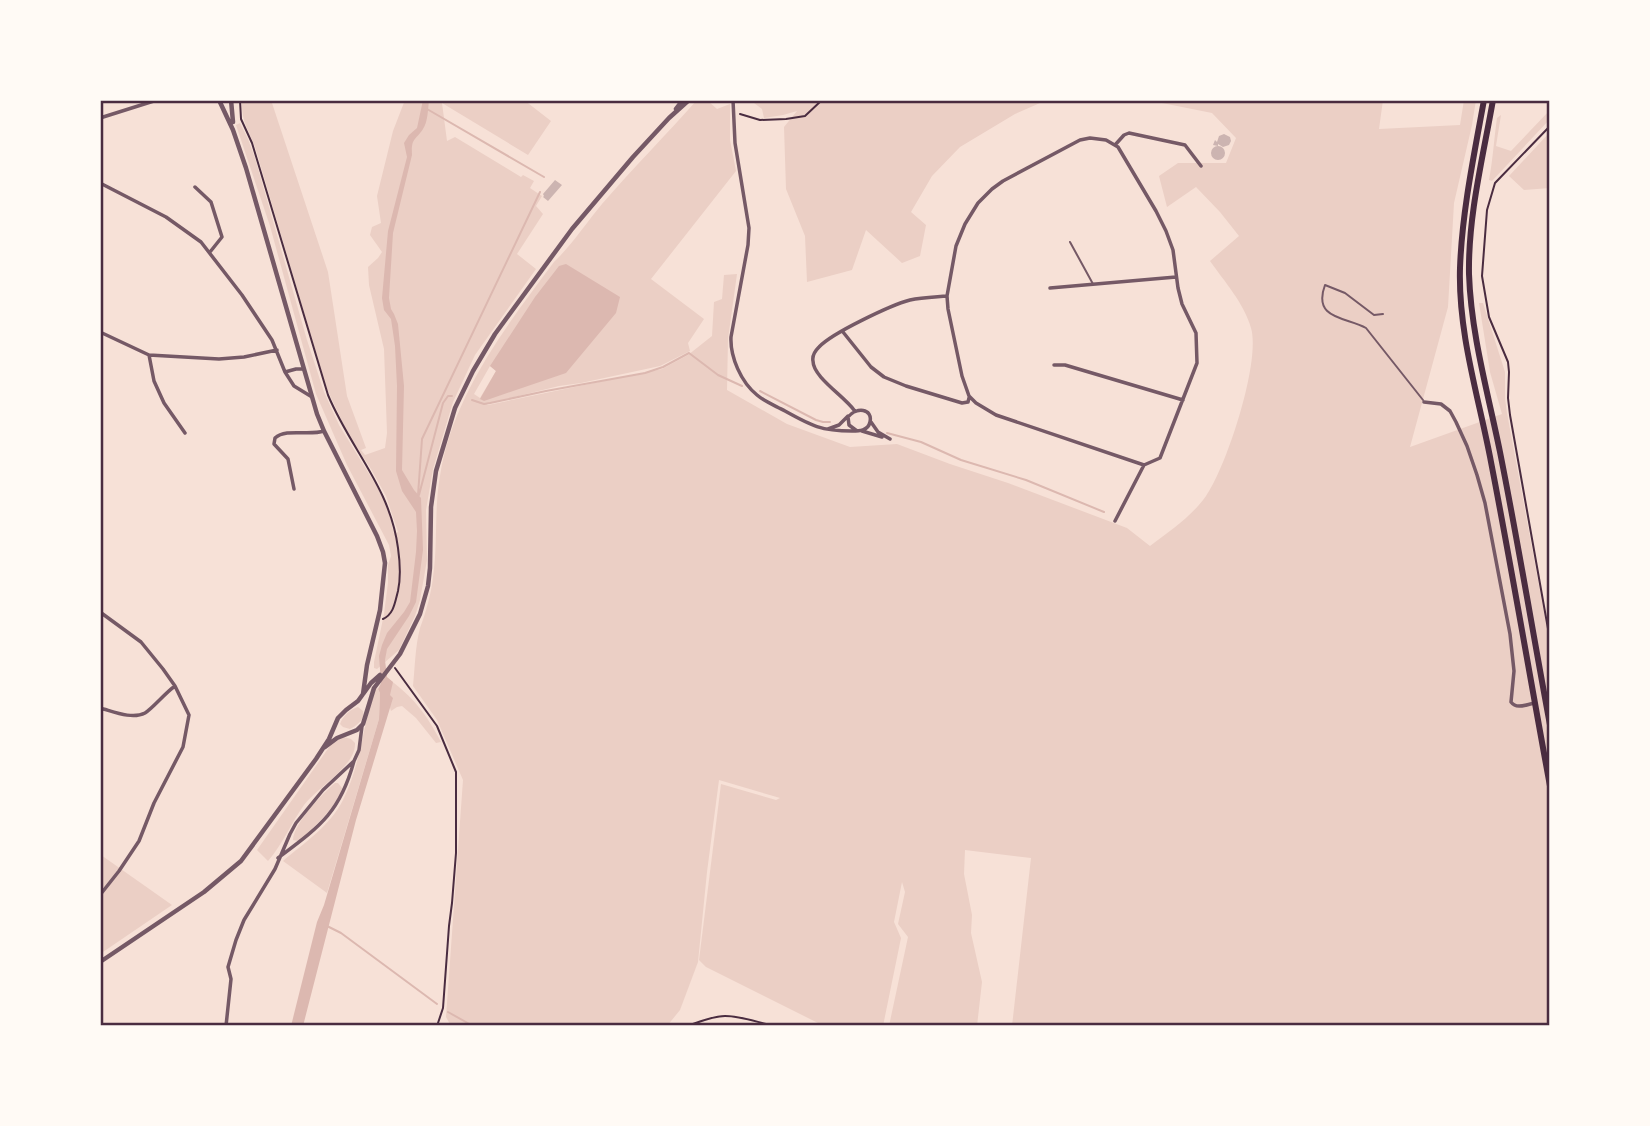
<svg xmlns="http://www.w3.org/2000/svg" width="1650" height="1126" viewBox="0 0 1650 1126" font-family="'Roboto Condensed',sans-serif">
  <style>
    .green { fill: #ebcfc5; fill-rule: evenodd }
    .water { fill: #dcb8b0 }
    .lines { fill: none; stroke-linecap: round; stroke-linejoin: round }
    .stream { stroke: #dcb8b0; stroke-width: 2 }
    .building { fill: #ccb4b1 }
    .path { stroke: #4a2c40; stroke-width: 2 }
    .service { stroke: #755966; stroke-width: 2 }
    .minor { stroke: #755966; stroke-width: 3.5 }
    .tertiary { stroke: #755966; stroke-width: 4.5 }
    .primary { stroke: #4a2c40; stroke-width: 6 }
    .neatline { fill: none; stroke: #4a2c40; stroke-width: 2.5 }
  </style>
  <rect width="100%" height="100%" fill="#f7e1d7"/>
  <path class="green" d="M242,100H271L328,272L347,396L366,448L361,450L365,455L385,448L387,433L384,349L369,285L368,267L378,258L382,252L370,235L372,227L381,223L377,196L393,131L405,100H524L551,121L528,155L442,103L447,141L455,137L521,177L523,175L534,181L530,188L542,196L536,206L543,214L517,254L536,269L475,355L453,402L433,469L426,510L427,560L420,600L415,616L399,650L377,669L374,668V662L384,614L388,583V565L391,556L389,545L347,465L316,394L270,226L236,125L240,123L248,139L255,158L307,340L324,392L339,425L379,490L389,513L394,534L398,532L386,496L371,469L349,436L326,387L255,147C248,128 241,121 242,100Z
    M697,100H709L708,101L717,109L730,104V140L736,171L651,279L704,319L688,343L690,351L660,366L581,383L559,386L486,404L488,405L662,369L688,355L712,336L714,302L722,299L724,275L737,274L728,339L727,390L787,424L850,447L897,444L950,464L1008,483L1127,528L1150,546C1170,531 1191,517 1206,496C1226,468 1261,362 1251,328C1244,303 1224,281 1210,261L1239,236L1220,212L1196,187L1167,207L1159,176L1178,163H1226L1236,138L1212,113L1147,100H1383L1379,129L1460,125L1464,100H1476L1472,125L1454,203L1448,307L1410,447L1502,414L1490,372L1479,303H1483L1505,372V398L1507,413L1550,645V1026H1012L1031,858L965,850L964,874L972,915L971,933L982,982L977,1026H889L908,937L898,924L905,892L902,882L894,922L901,938L883,1026H824L706,967L699,960L721,784L776,800L780,798L719,780L707,872L698,962L680,1010L667,1026H451L446,1017L463,780L437,720L413,686C415,668 415,647 420,628C426,612 431,595 433,577C438,544 434,509 440,476C452,396 507,325 554,262C572,245 586,223 602,204C633,168 666,135 697,100ZM490,366L496,371L480,398L474,394Z
    M750,100H1047L1015,114L960,147L932,176L911,212L926,225L920,256L902,263L866,230L852,270L807,282L805,236L786,189L784,127L797,111L783,115L764,118L762,109Z
    M1550,110V119L1492,181L1489,180C1493,159 1494,139 1497,118L1501,115L1496,146L1511,151Z
    M1550,132V188L1524,190L1509,176Z
    M387,678C412,695 427,715 441,742L436,743L416,718L402,706L397,707L391,711L382,683Z
    M376,686L380,693L379,719L327,893L283,861C304,843 331,825 343,800C361,764 363,724 376,686Z
    M358,707L363,711C365,720 357,725 350,729L343,727L340,724C343,716 350,709 358,707Z
    M344,737L351,739L355,743C356,766 318,787 304,805C291,823 283,844 268,861L257,850L332,743Z
    M335,783H338L342,788C339,805 313,827 301,840L298,841L293,840C294,823 322,794 335,783Z
    M101,855L172,905L100,954V857Z"/>
  <path class="water" d="M423,100H429C428,108 428,122 423,129C415,141 411,138 412,155L393,233L389,298L391,309L394,314L398,324L404,386L402,470L414,490L421,498L423,550L416,602L409,616L387,649L385,660L387,677L393,682L390,695L393,698L356,820L303,1026H291L317,922L324,905L379,719L380,693L378,689L381,683L379,656L382,645L387,633L404,612L410,602L416,552L417,531L416,512L402,491L396,471L397,386L395,346L391,319L384,310L382,298L388,231L407,157L404,143L409,135L417,128Z
    M566,264L620,297L616,313L566,373L484,401L480,399L496,371L490,366L535,297L559,266Z"/>
  <g class="lines">
    <path class="stream" d="M427,109L544,177
      M760,391L816,420L823,422H830
      M472,400L484,404L490,403L546,391L645,373L663,367L689,353L718,375L742,386
      M887,433L921,442L961,460L1026,480L1104,512
      M418,495L422,439L540,192
      M419,495L443,403L448,396H452
      M327,926L341,933L437,1004
      M448,1012L473,1026"/>
  </g>
  <path class="building" d="M1224,134L1230,137L1231,141L1229,145L1223,147L1218,144V146L1213,145L1215,140L1217,142L1219,136Z
    M1211 153a7 7 0 1 1 14 0a7 7 0 1 1-14 0Z
    M555,180L562,185L548,201L543,197L544,196L543,194Z"/>
  <g class="lines">
    <path class="path" d="M240,100L241,119L252,143L328,395C351,450 390,487 398,548C400,562 401,577 398,591C395,602 394,614 383,619
      M740,114L760,120L786,119L805,116L822,100
      M1550,126L1495,183L1487,210L1482,276L1489,317L1508,362L1509,372L1508,398L1510,415L1550,640
      M395,668L437,726L456,772V853L452,903L449,926L443,1008L437,1026
      M687,1026C699,1022 713,1016 725,1016C742,1016 759,1023 775,1026"/>
    <path class="service" d="M1070,242L1093,284
      M1383,314L1374,315L1345,293L1325,285C1312,320 1347,317 1366,328L1423,400"/>
    <path class="minor" d="M733,100L735,143L749,228L748,245L731,337C730,357 741,382 757,395C765,402 776,406 785,411C812,426 821,431 852,431C859,431 868,431 870,422C873,408 856,407 848,417L849,425L857,431
      M100,118L157,100
      M1090,138L1106,140L1118,147L1156,211L1166,231L1173,250L1178,288L1182,304L1196,333L1197,363L1160,458L1144,465L996,415L976,403L969,396L962,376L948,309L947,296L956,246L965,224L978,203L992,189L1003,181L1080,140Z
      M1115,145L1124,135L1129,133L1185,145L1201,166
      M100,183L166,217L201,242L242,295L272,340L285,372L294,386L312,397
      M195,187L211,202L222,237L210,252
      M1050,288L1176,277
      M100,332L149,355L219,359L244,357L277,350
      M843,332L871,367L884,377L906,386L962,403L968,402L969,398
      M149,355L154,381L164,403L185,433
      M1054,365H1065L1183,400
      M285,372L296,369H303
      M1424,402L1441,404L1450,411L1456,422L1467,446L1477,475L1485,503L1510,634L1514,671L1511,702C1517,710 1527,704 1535,703
      M854,410C844,396 813,377 813,361C812,356 815,351 819,347C832,333 891,305 910,300C922,297 935,297 947,296
      M871,422L878,432L890,439
      M828,429L839,425L848,416
      M862,431L882,437
      M294,489L288,459L274,444L275,438C286,428 309,436 324,431
      M1115,521L1144,465
      M100,612L141,642L163,669L175,686L189,715L183,747L154,803L139,841L119,871L100,895
      M100,708C112,711 132,720 145,713C153,708 165,693 175,686
      M354,761L359,750L362,726
      M226,1026L231,979L228,967L236,940L244,920L275,869L290,834L296,823L323,790L354,761C340,813 319,827 278,858"/>
    <path class="tertiary" d="M219,100L233,130L246,168L317,414L324,431L377,536L383,552L385,563L380,610L367,665L363,694
      M231,100L233,122
      M676,109L683,100
      M325,747L337,738L357,730L363,724L374,688L400,654L420,614L428,586L430,568L431,507L436,471L455,408L473,371L495,334L572,229L633,157L669,118L689,100
      M100,962L204,892L241,861L316,759L329,739L338,718L346,710L358,701L371,683L380,675"/>
    <path class="primary" d="M1484,100C1474,155 1462,212 1460,268C1458,334 1479,398 1491,462C1512,570 1530,678 1550,786
      M1493,100C1483,157 1468,216 1469,274C1471,334 1488,393 1500,452C1518,542 1533,634 1550,725"/>
  </g>
  <rect width="1650" height="1126" fill="none" stroke="#fffaf5" stroke-width="203"/>
  <rect x="102" y="102" width="1446" height="922" class="neatline"/>
</svg>
